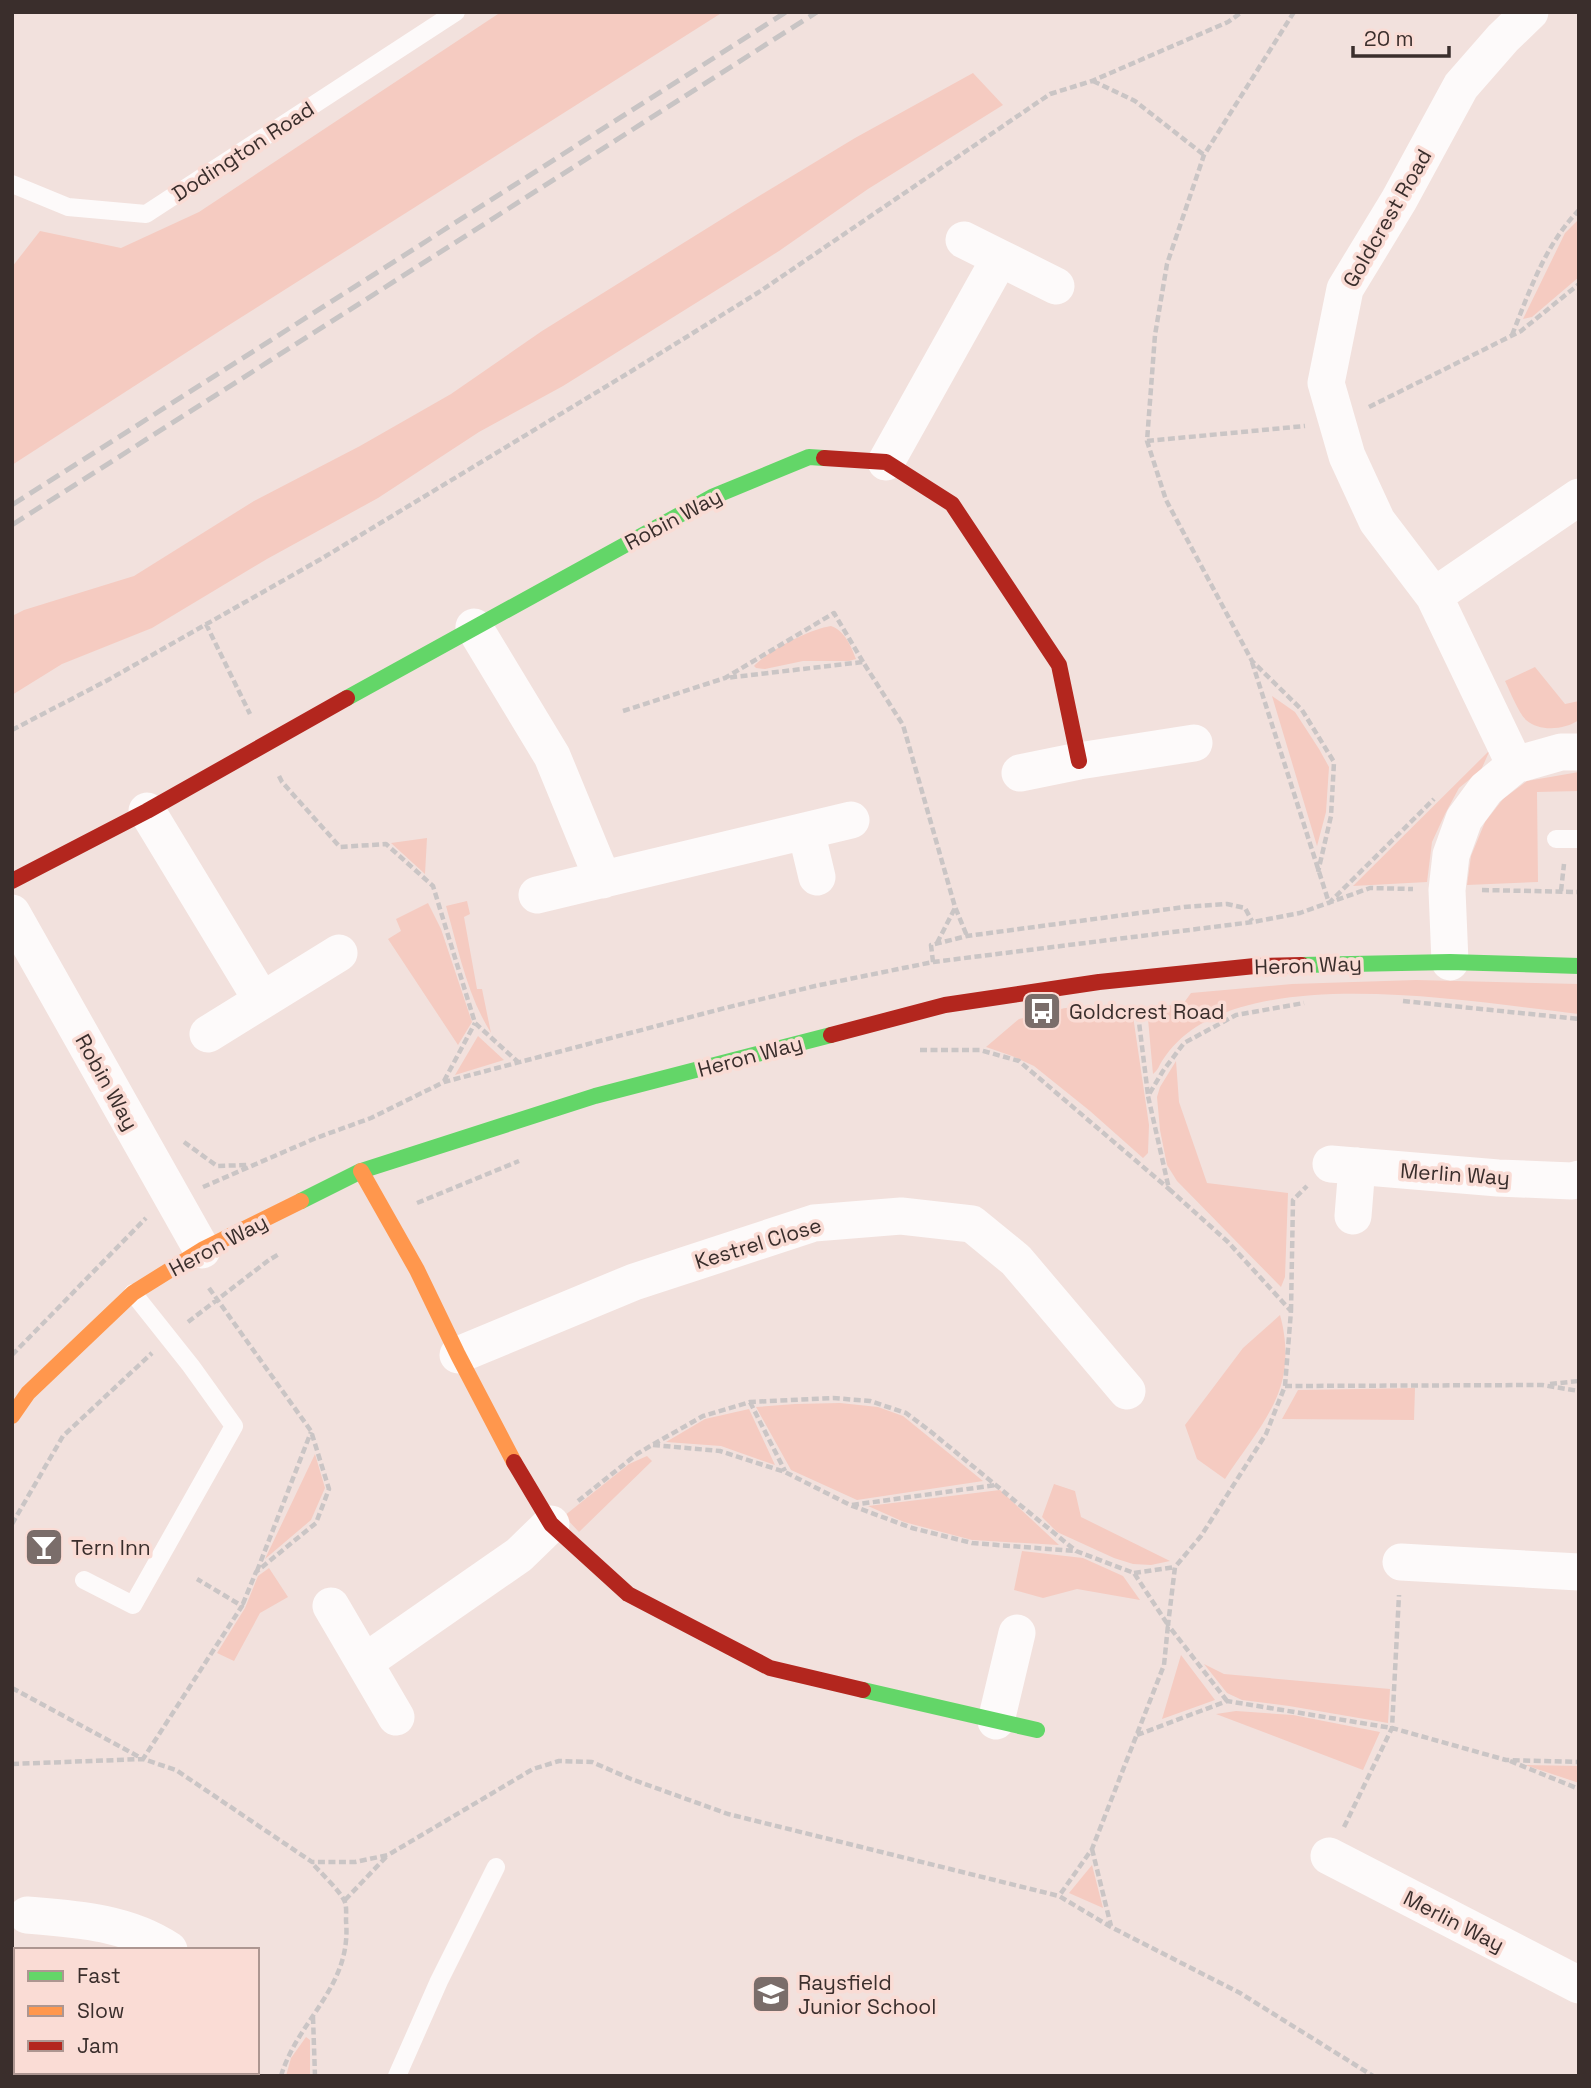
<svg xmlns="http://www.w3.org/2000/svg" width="1591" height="2088" viewBox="0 0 1591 2088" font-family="'Space Grotesk',sans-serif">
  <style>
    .green { fill: #f5cbc1 }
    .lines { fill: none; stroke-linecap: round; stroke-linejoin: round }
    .path { stroke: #cac5c5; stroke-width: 4.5; stroke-dasharray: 7 3.5; stroke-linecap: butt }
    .lane { stroke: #fdfafa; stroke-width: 18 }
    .street { stroke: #fdfafa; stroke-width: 37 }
    .fast { stroke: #63d668; stroke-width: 16 }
    .slow { stroke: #ff974d; stroke-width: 16 }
    .jam { stroke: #b3261e; stroke-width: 16 }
    .rail { stroke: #c8c4c4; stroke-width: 5; stroke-dasharray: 14 7; stroke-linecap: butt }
    .labels { text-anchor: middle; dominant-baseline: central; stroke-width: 7; stroke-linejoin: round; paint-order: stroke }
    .street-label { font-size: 21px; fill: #3a2e2c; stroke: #fadcd5 }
    .poi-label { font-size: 21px; fill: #3a2e2c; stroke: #fadcd5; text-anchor: start }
  </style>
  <rect width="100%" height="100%" fill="#f2e1dd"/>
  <path class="green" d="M501,12H723L229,325L12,465V267L40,231L121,248L199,212Z
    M973,73L1003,105L868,189L779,251L563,386L479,432L378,498L267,559L152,628L62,664L12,695V616L24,610L134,576L254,501L360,446L451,394L542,331L746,204L855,138Z
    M1579,219V277L1532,317L1523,319L1565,233Z
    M831,626C845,631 851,646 856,659L849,661H803L765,669L756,668L754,666C769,650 810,629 831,626Z
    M1535,667L1565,704L1579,701V720C1564,730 1540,732 1526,720C1518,712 1510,691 1505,681Z
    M1272,696L1295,712L1319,749L1329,767L1326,812L1317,846Z
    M1490,750L1481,770L1459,788L1445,814L1432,842L1427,882L1353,886Z
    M1579,772V791L1537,792L1538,882L1467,885L1471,856L1485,822L1503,799L1527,781Z
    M427,838L425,874L391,843Z
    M467,901L470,914L464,917L477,989H482L491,1033C467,995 458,948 446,906Z
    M428,903L441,929L472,1022L458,1045L388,939L401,931L396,919Z
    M1416,980L1579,984V1014C1474,1002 1287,969 1196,1027C1182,1036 1171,1047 1162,1061C1159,1066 1158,1070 1153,1074L1147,1008L1183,1004L1191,993L1292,984Z
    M1095,1007L1101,1011L1132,1009L1149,1125L1148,1153L1143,1158L1090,1111L1034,1066L1012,1056L986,1047L1019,1019L1065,1008Z
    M478,1036L504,1060L455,1075Z
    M1176,1061L1179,1102L1207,1183L1288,1193L1285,1277L1281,1287L1177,1181L1167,1165L1160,1130L1157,1097L1160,1087Z
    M1280,1315C1286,1336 1288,1363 1281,1385C1271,1419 1244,1449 1225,1479L1197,1459L1185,1425L1243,1348Z
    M1415,1388L1414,1420L1282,1419L1298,1390Z
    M840,1403L878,1407L903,1416L983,1481L857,1500L791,1470L756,1407L795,1404Z
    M749,1409L775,1465L721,1446L666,1442L705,1419Z
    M315,1454L325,1488L311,1520L265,1559Z
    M647,1456L652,1461L579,1532L564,1516L629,1464Z
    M1054,1484L1075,1491L1081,1517L1170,1561L1151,1565L1133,1564L1114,1558L1057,1532L1042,1517Z
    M1000,1490L1059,1545L972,1540L904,1522L868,1506Z
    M1022,1551L1083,1558L1123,1576L1140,1600L1077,1589L1043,1598L1014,1590Z
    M269,1568L288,1597L260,1613L234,1661L217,1653L245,1608L258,1576Z
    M1181,1655L1215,1700L1162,1719Z
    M1204,1664L1224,1674L1390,1689L1388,1723L1289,1706L1242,1700L1227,1693Z
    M1236,1711L1293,1715L1380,1732L1363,1770L1216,1714Z
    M1525,1765L1579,1766V1783Z
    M1092,1865L1103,1908L1069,1893Z
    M306,2037L310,2040V2076H286L291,2058Z"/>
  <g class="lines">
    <path class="path" d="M1294,12L1204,155L1167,264L1155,335L1147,441L1166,500L1252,661L1302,710L1334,762L1331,816L1318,872
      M1093,81L1135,101L1204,155
      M1512,335C1530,290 1545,245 1579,210
      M1369,407L1521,331L1579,284
      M1147,441L1305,426
      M206,624L250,714
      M863,662L834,613L725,678L863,662L903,725L955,907L967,936
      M1252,662L1329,903L1434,799
      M623,711L725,678
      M12,730L108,680L321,559L630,372L759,292L1050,94L1092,81L1228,22L1242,12
      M279,776L282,782L340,847L386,844L433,886L475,1023L518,1062
      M1482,890L1579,892
      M1561,891L1564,864
      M937,943L955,908
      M933,962L931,945L967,936L1184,907L1227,904L1245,908L1252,921
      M1403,1001L1579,1019
      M1138,1014L1148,1095
      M920,1050H980L1019,1061L1169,1189
      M444,1081L475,1023
      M184,1142L217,1166L248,1165
      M203,1187L316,1138L371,1118L444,1082L725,1008L815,986L933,962L1253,922L1300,913L1370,888L1413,889
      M417,1203L519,1161
      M209,1288L311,1431L329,1489L316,1523L256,1572L242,1606
      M1291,1311L1293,1200L1307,1186
      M188,1322L269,1260L279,1254
      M12,1355L146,1218
      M1550,1384L1579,1381
      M1285,1386L1542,1385L1579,1391
      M750,1402L785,1471
      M653,1445L720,1451L785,1472L850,1505L912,1528L972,1543L1075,1551
      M578,1501L637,1454L652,1445L703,1416L750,1402L833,1398L870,1401L906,1413L930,1431L1076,1551L1134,1573L1168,1625L1164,1665L1092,1849L1059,1896
      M852,1505L996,1485
      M12,1524L63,1436L152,1353
      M257,1571L311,1432
      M1134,1573L1175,1567
      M12,1688L143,1759L242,1606L197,1579
      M1227,1701L1168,1625L1175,1567L1201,1536L1266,1434L1285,1386L1291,1311L1228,1242L1169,1189L1148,1096L1163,1071L1184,1043L1236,1015L1304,1003
      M1137,1735L1227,1701L1392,1728L1506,1760L1579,1762
      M1510,1761L1579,1789
      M12,1764L143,1759L176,1770L312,1862H355L388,1855L533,1769L559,1761L592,1762L631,1779L728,1814L1059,1896L1111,1927L1240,1993L1373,2076
      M1344,1827L1392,1728L1399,1595
      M1092,1849L1111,1926
      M345,1900L387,1856
      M313,2017L315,2076
      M281,2076C298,2019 352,1987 346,1921C346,1915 347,1905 344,1900C339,1890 320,1872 312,1863"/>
    <path class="lane" d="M12,184L68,207L146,214L456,12
      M1556,839H1579
      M84,1580L133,1605L234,1426L191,1366L133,1293
      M397,2076L439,1981L496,1867"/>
    <path class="street" d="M964,240L1000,258
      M886,462L1000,258L1056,286
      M1434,596L1579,497
      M474,627L552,756L603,880
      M1515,765L1434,596L1377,521L1347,456L1326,383L1345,289L1399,200L1461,86L1503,38L1530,12
      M1020,773L1079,761L1194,743
      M147,811L261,999
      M806,831L817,877
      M537,895L851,820
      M12,913L202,1250
      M1450,962L1447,890L1451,855L1464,819L1486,789L1515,765L1561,752H1579
      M208,1034L339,953
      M1331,1164L1498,1178L1572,1181L1579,1179
      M1353,1216L1357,1166
      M458,1355L634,1282L814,1223L901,1216L972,1224L1016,1260L1127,1391
      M1401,1562L1579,1572
      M331,1606L396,1717
      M365,1662L519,1555L551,1524
      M996,1721L1017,1633
      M1329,1856L1579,1985
      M27,1915C76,1919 127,1922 169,1950
      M106,2076L107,2072"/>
    <path class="fast" d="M347,698L712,497L809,457L824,458
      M1302,965L1450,962L1579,966
      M301,1201L361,1171L595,1096L831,1035
      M863,1690L1037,1730"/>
    <path class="slow" d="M361,1171L417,1270L458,1355L514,1462
      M12,1416L28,1393L133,1293L202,1250L301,1201"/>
    <path class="jam" d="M824,458L886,462L952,504L1059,665L1079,761
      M12,881L147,811L347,698
      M831,1035L945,1005L1099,982L1255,966L1302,965
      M514,1462L551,1524L628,1594L770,1668L863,1690"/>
    <path class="rail" d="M12,505L786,12
      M12,525L817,12"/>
  </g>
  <defs>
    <g id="bus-square" transform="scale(2.0125)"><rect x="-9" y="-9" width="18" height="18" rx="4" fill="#7a6d6a" stroke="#fadcd5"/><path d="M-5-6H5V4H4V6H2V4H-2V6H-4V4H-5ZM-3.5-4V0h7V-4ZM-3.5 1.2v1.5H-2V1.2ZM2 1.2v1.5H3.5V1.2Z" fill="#fff"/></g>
    <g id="bar-square" transform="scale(2.0125)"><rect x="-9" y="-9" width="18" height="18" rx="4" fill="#7a6d6a" stroke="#fadcd5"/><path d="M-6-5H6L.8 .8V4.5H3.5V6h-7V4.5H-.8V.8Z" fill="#fff"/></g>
    <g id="school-square" transform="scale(2.0125)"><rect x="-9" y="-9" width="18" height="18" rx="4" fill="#7a6d6a" stroke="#fadcd5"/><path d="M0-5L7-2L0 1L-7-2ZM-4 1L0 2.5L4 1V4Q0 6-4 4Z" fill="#fff"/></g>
  </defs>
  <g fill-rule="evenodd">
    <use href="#bus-square" x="1042" y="1011"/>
    <use href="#bar-square" x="44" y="1547"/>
    <use href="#school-square" x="771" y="1994"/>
  </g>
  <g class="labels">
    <g class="street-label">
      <text transform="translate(243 151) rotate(-33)">Dodington Road</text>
      <text transform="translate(1387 218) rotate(-60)">Goldcrest Road</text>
      <text transform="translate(673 519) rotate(-28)">Robin Way</text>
      <text transform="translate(1308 965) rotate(-2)">Heron Way</text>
      <text transform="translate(750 1056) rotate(-15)">Heron Way</text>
      <text transform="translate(107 1082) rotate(61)">Robin Way</text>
      <text transform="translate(1455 1174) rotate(4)">Merlin Way</text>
      <text transform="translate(758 1243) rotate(-17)">Kestrel Close</text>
      <text transform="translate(218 1245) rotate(-28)">Heron Way</text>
      <text transform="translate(1454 1921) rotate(27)">Merlin Way</text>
    </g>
    <g class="poi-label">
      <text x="1069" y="1011">Goldcrest Road</text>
      <text x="71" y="1547">Tern Inn</text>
      <text x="798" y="1982">Raysfield<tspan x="798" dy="24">Junior School</tspan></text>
    </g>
  </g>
  <rect width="1591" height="2088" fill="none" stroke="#3a2e2c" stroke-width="28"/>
  <rect x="14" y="1948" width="245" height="126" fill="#fadcd5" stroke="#ad9691" stroke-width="2"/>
  <rect x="28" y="1971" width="35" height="10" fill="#63d668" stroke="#ad9691" stroke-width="2"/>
  <text x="77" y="1983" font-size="21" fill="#3a2e2c">Fast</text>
  <rect x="28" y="2006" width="35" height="10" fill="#ff974d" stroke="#ad9691" stroke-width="2"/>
  <text x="77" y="2018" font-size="21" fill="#3a2e2c">Slow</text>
  <rect x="28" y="2041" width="35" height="10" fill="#b3261e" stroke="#ad9691" stroke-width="2"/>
  <text x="77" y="2053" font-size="21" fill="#3a2e2c">Jam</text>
  <path d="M1353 46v10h96v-10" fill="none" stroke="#3a2e2c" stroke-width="3.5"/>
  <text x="1364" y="46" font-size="21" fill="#3a2e2c" stroke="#fadcd5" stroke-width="5" paint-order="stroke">20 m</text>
</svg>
